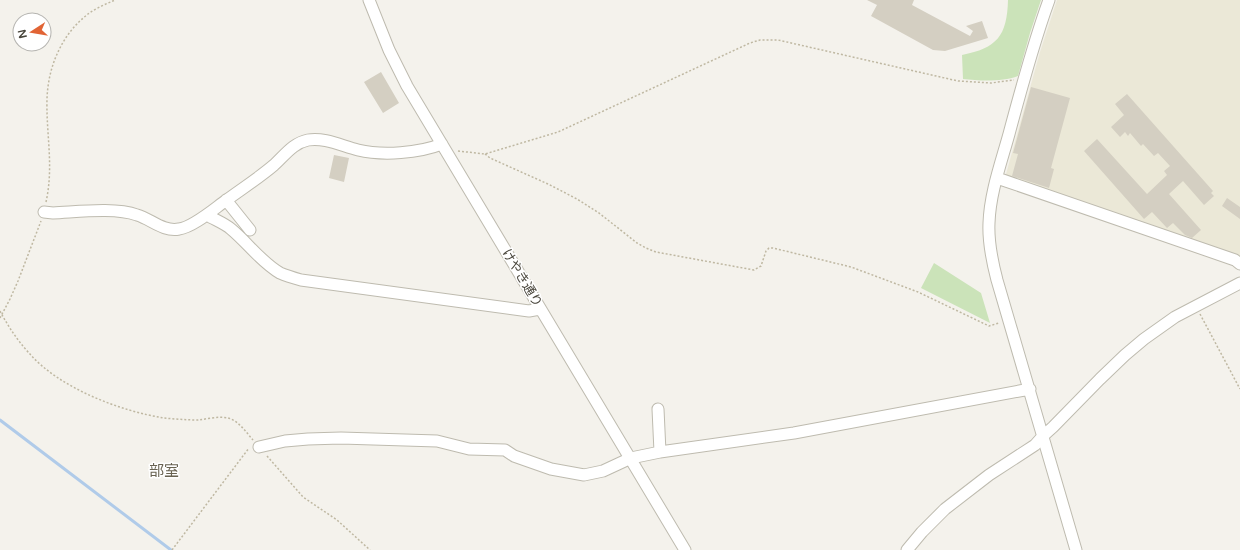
<svg xmlns="http://www.w3.org/2000/svg" width="1240" height="550" viewBox="0 0 1240 550" font-family="'Varela Round','Noto Sans JP',sans-serif">
  <style>
    .education { fill: #ebe8d7 }
    .green { fill: #cbe3b9 }
    .lines { fill: none; stroke-linecap: round; stroke-linejoin: round }
    .stream { stroke: #b0cbe9; stroke-width: 3 }
    .building { fill: #d4cfc2 }
    .minor-casing { stroke: #bebbaf; stroke-width: 13 }
    .path { stroke: #bfb8a2; stroke-width: 1.5; stroke-dasharray: 2 2; stroke-linecap: butt }
    .minor { stroke: #fff; stroke-width: 11 }
    .labels { text-anchor: middle; dominant-baseline: central; stroke-width: 3; stroke-linejoin: round; paint-order: stroke }
    .street-label { font-size: 13px; fill: #47443a; stroke: #fff }
    .quarter-label { font-size: 15px; fill: #696352; stroke: #fff }
  </style>
  <rect width="100%" height="100%" fill="#f4f2ec"/>
  <path class="education" d="M1057,0H1240V257H1238L1009,180L1006,174L1040,52Z"/>
  <path class="green" d="M1008,0H1041L1030,33L1018,76C1002,82 980,81 963,79L962,55C997,48 1007,36 1008,0Z
    M934,263L981,293L990,323L921,288Z"/>
  <g class="lines">
    <path class="stream" d="M0,420L171,550"/>
  </g>
  <path class="building" d="M867,0H914L912,5L970,36L973,31L966,26L982,21L988,38L945,51L933,50L871,16L877,5Z
    M381,72L399,103L383,113L364,82Z
    M1031,87L1070,98L1051,168L1054,169L1049,188L1012,176L1018,154L1013,153Z
    M1127,94L1213,191L1211,193L1214,196L1204,205L1183,181L1169,194L1201,230L1192,238L1185,235L1173,223L1167,228L1152,212L1144,219L1084,151L1097,139L1147,194L1167,175L1164,171L1170,166L1158,153L1154,156L1143,144L1141,146L1130,133L1128,136L1125,132L1120,137L1111,127L1124,115L1115,104Z
    M334,155L349,158L344,182L329,178Z
    M1227,198L1240,207V219L1222,206Z"/>
  <g class="lines">
    <g class="minor-casing">
      <path id="minor" d="M369,0L389,50L407,86L685,550
        M1049,0C1033,44 1021,89 1009,134C1001,163 990,193 989,223C988,243 992,261 997,280L1076,550
        M997,178L1235,260L1240,264
        M226,200L250,230
        M44,212L53,213C77,212 115,207 137,215C151,219 163,232 179,229C194,227 216,207 228,199C243,188 260,177 274,165C285,155 293,143 308,140C324,137 342,146 358,150C383,156 419,153 442,144
        M207,215C215,220 224,223 231,229C248,243 261,262 280,273C287,276 294,278 301,280L529,311L540,309
        M658,409L660,452
        M259,447L285,441L308,439L341,438L437,441L469,449L505,450L514,456L551,469L584,475L603,471L631,458L660,452L794,433L1030,389
        M907,550L922,532L945,509L989,475L1035,445L1043,436L1053,427L1100,379L1125,355L1144,339L1175,317L1240,283"/>
    </g>
    <path class="path" d="M458,151L485,154L558,132L750,43L760,40H778L958,81L991,83L1014,80
      M485,154L490,158L548,184L577,199L599,213L637,243L646,248L656,252L754,270L761,266L766,251L769,248H773L851,267L918,292L989,326L999,323
      M46,202C54,166 46,134 47,99C48,66 62,34 88,14C96,8 106,4 115,0
      M0,311C8,326 17,340 29,353C59,388 120,411 164,418C175,419 186,420 198,420C208,419 221,415 231,419C240,423 246,432 253,440
      M1200,314L1240,389
      M0,318L10,299L18,281L41,221
      M267,456L303,497L337,520L370,550
      M172,550L249,448"/>
    <use href="#minor" class="minor"/>
  </g>
  <g class="labels">
    <g class="street-label">
      <text transform="translate(522 278) rotate(59)">けやき通り</text>
    </g>
    <g class="quarter-label">
      <text x="164" y="471">部室</text>
    </g>
  </g>
  <g transform="translate(32 32) rotate(258)"><circle r="19" fill="#ffffff" stroke="#b5b4b0"/>
  <path d="M0-3L7 15L0 10L-7 15Z" fill="#e16435"/>
  <text y="-6" font-size="11" font-weight="bold" text-anchor="middle" fill="#47443a">N</text>
  </g>
</svg>
